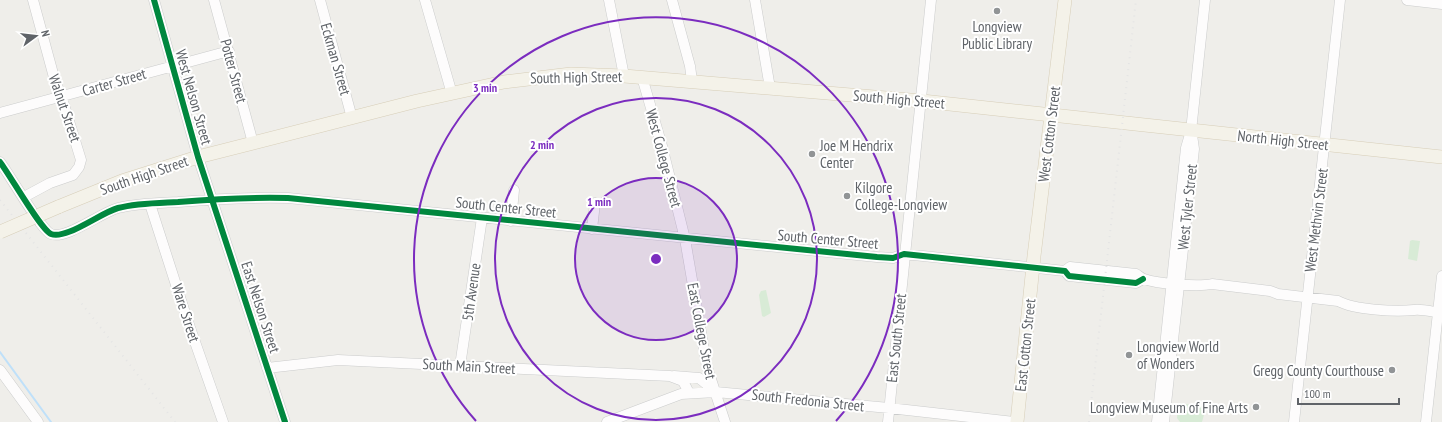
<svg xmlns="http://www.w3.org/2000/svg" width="1442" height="422" viewBox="0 0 1442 422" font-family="'PT Sans Narrow',sans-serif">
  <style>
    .green { fill: #d8ebd6 }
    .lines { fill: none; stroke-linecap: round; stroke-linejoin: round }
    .stream { stroke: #bfe0f9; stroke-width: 2 }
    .minor-casing { stroke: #cbcccc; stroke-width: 11 }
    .major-casing { stroke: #d7ceb8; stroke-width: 14 }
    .minor { stroke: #fdfcfc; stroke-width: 10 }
    .major { stroke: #f4f2e9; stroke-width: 13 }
    .rail { stroke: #e4e4e4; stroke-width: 2; stroke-dasharray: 1 5; stroke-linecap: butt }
    .major-bridge-casing { stroke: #d7ceb8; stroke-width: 14; stroke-linecap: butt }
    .major-bridge { stroke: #f4f2e9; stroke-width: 13 }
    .cycleway-casing { stroke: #fff; stroke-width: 8 }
    .cycleway { stroke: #00873e; stroke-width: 6 }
    .ring { fill: none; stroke: #7b2cbf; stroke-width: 2 }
    .poi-dot { fill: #919496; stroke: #fff; stroke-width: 1.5 }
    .labels { text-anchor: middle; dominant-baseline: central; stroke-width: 4; stroke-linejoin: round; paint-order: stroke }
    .poi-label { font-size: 15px; fill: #5f6368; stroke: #fff; text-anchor: start }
    .street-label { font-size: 15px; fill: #5f6368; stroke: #fff }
    .centre { fill: #7b2cbf; stroke: #fff; stroke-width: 2 }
    .ring-label { font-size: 12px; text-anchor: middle; font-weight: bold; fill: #7b2cbf; stroke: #fff; stroke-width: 4; stroke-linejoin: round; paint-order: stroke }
  </style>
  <rect width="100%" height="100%" fill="#efeeea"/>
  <path class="green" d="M1412,240L1420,241L1417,261L1408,259L1410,241Z
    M766,290L771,313L764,317L762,316L759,295L761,291Z
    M1178,403L1203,406V411H1205L1202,422H1180L1177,418Z"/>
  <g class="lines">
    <path class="stream" d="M0,352L51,422"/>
    <g class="minor-casing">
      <path id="minor" d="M154,0L198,157L285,422
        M214,0L253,143
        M320,0L352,118
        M425,0L452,94
        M609,0L624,76
        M672,0L690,66L692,81
        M755,0L770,88
        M1407,0L1442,4
        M642,77L662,146L685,239L707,367L725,422
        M0,113L229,51
        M0,162C10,175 41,230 51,234C66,240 100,213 118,208C137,203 158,203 178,202C215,199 251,197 288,198L877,257L893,258L904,254L1065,271L1069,276L1136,283L1143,279
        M24,197L50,183L73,175L79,167L81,160L61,95L55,81L33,0
        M150,204L187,319L223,422
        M511,221L514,190
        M592,229L595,203
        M1065,271L1070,267L1136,274C1139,276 1141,278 1144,279C1158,284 1199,287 1212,284L1270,291L1278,294L1338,301C1354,310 1396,312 1414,310C1423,309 1433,312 1442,313
        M460,366L482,218
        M267,368L338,360L670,376L683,381L689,393
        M0,370L38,422
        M674,376L699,378L715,391
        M607,422L681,394L716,392L889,408L1014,422
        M888,422L931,0
        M1157,422L1186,148L1191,131L1205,0
        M1164,422L1194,149L1192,135
        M1294,422L1340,0
        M1426,422L1442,276"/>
    </g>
    <g class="major-casing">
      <path id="major" d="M58,207L122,181L198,157L417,101L504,82L571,74L624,76L922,101L1442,157
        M1017,422L1034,256L1065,0"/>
    </g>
    <use href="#minor" class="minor"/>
    <use href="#major" class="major"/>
    <path class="rail" d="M0,200L175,422
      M1089,422L1136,0"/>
    <g class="major-bridge-casing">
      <path id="major-bridge" d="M0,232L58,207"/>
    </g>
    <use href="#major-bridge" class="major-bridge"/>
    <g class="cycleway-casing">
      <path id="cycleway" d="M154,0L198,157L285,422
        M0,162C10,175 41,230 51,234C66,240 100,213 118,208C137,203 158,203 178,202C215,199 251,197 288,198L877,257L893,258L904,254L1065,271L1069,276L1136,283L1143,279"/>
    </g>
    <use href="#cycleway" class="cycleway"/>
  </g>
  <circle cx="656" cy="259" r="81" fill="#7b2cbf" fill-opacity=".12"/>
  <g class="ring">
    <circle cx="656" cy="259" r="81"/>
    <circle cx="656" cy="259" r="161"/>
    <path d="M476 421A242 242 0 1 1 836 421"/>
  </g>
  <g class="poi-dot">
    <circle cx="997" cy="11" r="4"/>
    <circle cx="812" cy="154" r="4"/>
    <circle cx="847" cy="196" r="4"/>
    <circle cx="1129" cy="355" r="4"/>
    <circle cx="1392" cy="370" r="4"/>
    <circle cx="1256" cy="407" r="4"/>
  </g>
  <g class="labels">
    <g class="poi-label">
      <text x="997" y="26" text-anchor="middle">Longview<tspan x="997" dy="17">Public Library</tspan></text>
      <text x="820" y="145">Joe M Hendrix<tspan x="820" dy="17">Center</tspan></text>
      <text x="855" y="187">Kilgore<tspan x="855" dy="17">College-Longview</tspan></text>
      <text x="1137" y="346">Longview World<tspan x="1137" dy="17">of Wonders</tspan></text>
      <text x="1384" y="370" text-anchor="end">Gregg County Courthouse</text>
      <text x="1248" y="407" text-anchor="end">Longview Museum of Fine Arts</text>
    </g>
    <g class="street-label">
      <text transform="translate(336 59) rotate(74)">Eckman Street</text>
      <text transform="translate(234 71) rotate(75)">Potter Street</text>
      <text transform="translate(576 77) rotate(-1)">South High Street</text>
      <text transform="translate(114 82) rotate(-16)">Carter Street</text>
      <text transform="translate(194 97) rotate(74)">West Nelson Street</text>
      <text transform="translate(899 99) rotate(5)">South High Street</text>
      <text transform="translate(65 108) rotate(71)">Walnut Street</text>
      <text transform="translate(1049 134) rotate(-83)">West Cotton Street</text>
      <text transform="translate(1283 140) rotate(6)">North High Street</text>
      <text transform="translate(664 158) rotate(75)">West College Street</text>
      <text transform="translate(144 175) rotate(-19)">South High Street</text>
      <text transform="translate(506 207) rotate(6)">South Center Street</text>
      <text transform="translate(1187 207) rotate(-84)">West Tyler Street</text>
      <text transform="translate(1316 220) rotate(-83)">West Methvin Street</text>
      <text transform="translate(828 239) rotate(5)">South Center Street</text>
      <text transform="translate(471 292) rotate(-82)">5th Avenue</text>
      <text transform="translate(261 307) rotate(72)">East Nelson Street</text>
      <text transform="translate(186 313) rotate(72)">Ware Street</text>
      <text transform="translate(702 331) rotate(79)">East College Street</text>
      <text transform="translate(896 338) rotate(-84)">East South Street</text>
      <text transform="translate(1025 345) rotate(-84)">East Cotton Street</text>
      <text transform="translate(469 366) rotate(3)">South Main Street</text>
      <text transform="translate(808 400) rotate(6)">South Fredonia Street</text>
    </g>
  </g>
  <circle cx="656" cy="259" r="6" class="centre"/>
  <g class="ring-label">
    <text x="485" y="92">3 min</text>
    <text x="542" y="149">2 min</text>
    <text x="599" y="206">1 min</text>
  </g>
  <g transform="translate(36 36) rotate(75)" stroke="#ffffff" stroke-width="3" paint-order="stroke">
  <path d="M0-3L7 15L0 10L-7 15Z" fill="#5f6368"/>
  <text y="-6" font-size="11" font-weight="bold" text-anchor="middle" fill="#5f6368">N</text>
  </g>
  <path d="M1298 398v6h101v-6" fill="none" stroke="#5f6368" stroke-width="2"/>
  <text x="1304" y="398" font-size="12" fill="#5f6368" stroke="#ffffff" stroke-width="3" paint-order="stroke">100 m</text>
</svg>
